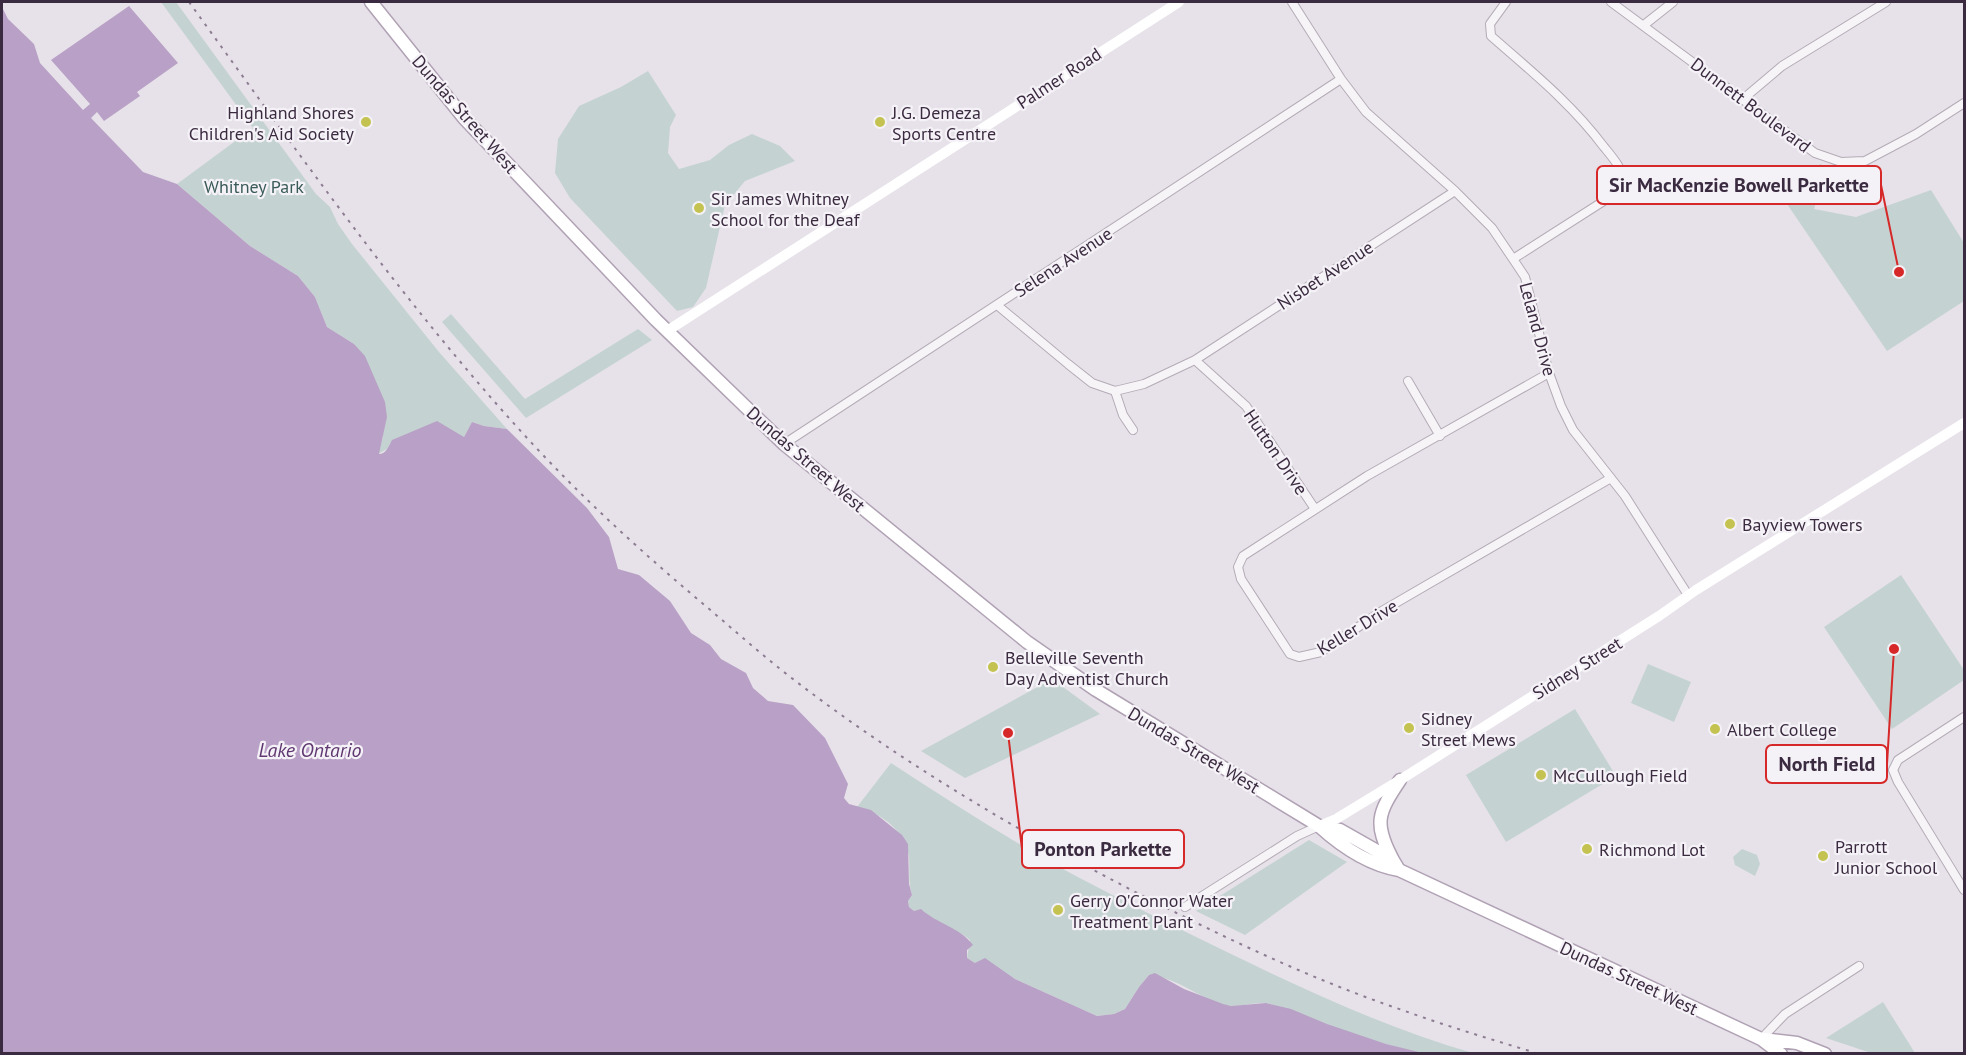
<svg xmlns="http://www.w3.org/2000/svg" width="1966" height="1055" viewBox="0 0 1966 1055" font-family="'PT Sans',sans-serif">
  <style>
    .green { fill: #c4d3d1 }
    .water { fill: #b9a0c6 }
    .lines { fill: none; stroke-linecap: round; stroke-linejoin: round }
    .street-casing { stroke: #b3abb6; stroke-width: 10 }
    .primary-casing { stroke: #b0a2b4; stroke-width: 15 }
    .street { stroke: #f7f4f8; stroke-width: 8 }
    .secondary { stroke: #fff; stroke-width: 10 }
    .primary { stroke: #fff; stroke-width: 12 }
    .rail { stroke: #8d7d92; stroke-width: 2; stroke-dasharray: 3 6; stroke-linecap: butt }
    .poi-dot { fill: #c4c351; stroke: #f5f2f7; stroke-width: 2 }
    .labels { text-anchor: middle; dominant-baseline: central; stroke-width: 4.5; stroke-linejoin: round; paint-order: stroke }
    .street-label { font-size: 18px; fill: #3b2b40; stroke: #f5f2f7 }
    .poi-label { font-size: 18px; fill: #3b2b40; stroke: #f5f2f7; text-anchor: start }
    .park-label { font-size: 18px; fill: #3a5b59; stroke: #f5f2f7 }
    .water-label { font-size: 20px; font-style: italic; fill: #603871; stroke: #f5f2f7 }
    .leader { fill: none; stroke: #d62828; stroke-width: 2 }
    .callout-dot { fill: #d62828; stroke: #f5f2f7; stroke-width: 2 }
    .callout { fill: #f5f2f7; stroke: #d62828; stroke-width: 2 }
    .callout-label { font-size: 20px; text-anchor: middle; font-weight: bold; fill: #3b2b40 }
  </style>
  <rect width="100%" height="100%" fill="#e7e2e9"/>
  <path class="green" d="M161,2H176L316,194L330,207L338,224L352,244L439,352L507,429L484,426L472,422L464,437L387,449L378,454L383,437L354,344L327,327L315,297L298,276L250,246L177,184L253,128Z
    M648,71L676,115L670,127L668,153L679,169L710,160L729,145L752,134L780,146L795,161L745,181L725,205L706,288L693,307L677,311L570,198L555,173L558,139L579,106L621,87Z
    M1820,164L1827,167L1814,209L1856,217L1931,190L1964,243V301L1887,351L1787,204Z
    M451,314L525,399L638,329L652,340L526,418L442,322Z
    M1901,575L1964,670V680L1892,729L1824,627Z
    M1648,664L1691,682L1674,722L1631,703Z
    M1052,679L1100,714L965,778L921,751Z
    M1575,709L1616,776L1506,842L1466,775Z
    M891,763C951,802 1011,841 1074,875C1125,902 1177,928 1229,953C1307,991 1389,1029 1473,1053C1457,1053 1438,1055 1423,1053C1391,1047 1357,1036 1326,1024C1307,1017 1290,1009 1270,1004C1255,1000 1239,1009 1224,1005C1200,998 1173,976 1149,975L1139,987L1125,1009L1114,1014L1097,1016L1015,979L1000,970L975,963L967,958L970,940L965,936L927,915L921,910L914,911L909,907L908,901L912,895C908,882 910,870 909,857C907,832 880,812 857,807Z
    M1309,840L1347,862L1245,935L1196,911Z
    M1742,849L1757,855L1760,864L1755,876L1735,865L1733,857Z
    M1883,1002L1915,1053H1871L1826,1038Z"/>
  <path class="water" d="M129,6L178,63L137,92L140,96L104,121L97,112L91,118L143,172L177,184L250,246L298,276L315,297L327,327L354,344L365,356L385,402L387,417L379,454C386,454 389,446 392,440L437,421L464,437L472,422L484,426L507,429L587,508L609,537L618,569L639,575L670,601L691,633L710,645L721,659L746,673L753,688L768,701L793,705L825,738L848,784L844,798L849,804L871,810L902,835L908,844L909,884L912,895L908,901L909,907L914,911L921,909C937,924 960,927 973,945L967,950V958L975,963L985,958L1015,979L1097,1016L1114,1014L1125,1009L1139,987L1149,975L1155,973L1184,989L1223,1004L1231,1006L1266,1003L1291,1009L1327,1024L1386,1044L1423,1053H2V7L8,19L34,44L40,63L83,110L90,104L51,60Z"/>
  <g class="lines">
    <g class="street-casing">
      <path id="street" d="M1292,2L1341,79L1366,112L1455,191L1492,228L1513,259L1525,277L1549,373L1561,406L1573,430L1625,496L1688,595
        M1506,2L1490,24L1491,36C1531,71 1572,104 1604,147C1613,158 1623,169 1624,183L1610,197L1513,259
        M1611,2L1815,153L1841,162L1865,161L1916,134L1964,103
        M1644,25L1673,2
        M1743,99L1782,66L1886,2
        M997,305L1068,364L1092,383L1115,391L1144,384L1195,360L1455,191
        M1195,360L1246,406L1315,509
        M1549,373L1367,476L1243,556L1238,567L1241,579L1290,654L1299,657L1321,652L1382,611L1611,478
        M1408,381L1440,436
        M1115,391L1123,415L1133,430
        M784,444L1341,79
        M1964,717L1898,760L1893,770L1898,782L1964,890
        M1185,907L1297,836L1319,826
        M1761,1039L1785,1014L1859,966"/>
    </g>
    <g class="primary-casing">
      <path id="primary" d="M371,2L464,118L656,320L784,444L1027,642L1096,690L1319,826C1341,846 1369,865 1399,870L1761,1039L1781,1054
        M1321,827L1340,830L1393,860L1399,870
        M1393,860C1373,823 1378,813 1400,780
        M1763,1039L1797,1043L1825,1054"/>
    </g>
    <use href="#street" class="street"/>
    <path class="secondary" d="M667,331L1179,2
      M1319,826L1336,819L1400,780L1659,616L1696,590L1964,423"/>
    <use href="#primary" class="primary"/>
    <path class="rail" d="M189,2C297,151 403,303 528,439C584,500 645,555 708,608C735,631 761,654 789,676C900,762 1022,834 1147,898C1231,941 1316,981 1405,1011C1449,1027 1494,1040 1539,1054"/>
  </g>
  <g class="poi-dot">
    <circle cx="366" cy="122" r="6"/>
    <circle cx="880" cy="122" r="6"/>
    <circle cx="699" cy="208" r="6"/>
    <circle cx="1730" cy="524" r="6"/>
    <circle cx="993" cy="667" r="6"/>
    <circle cx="1409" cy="728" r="6"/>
    <circle cx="1715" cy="729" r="6"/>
    <circle cx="1541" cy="775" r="6"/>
    <circle cx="1587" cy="849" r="6"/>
    <circle cx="1823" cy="856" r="6"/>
    <circle cx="1058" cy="910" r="6"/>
  </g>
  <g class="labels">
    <g class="street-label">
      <text transform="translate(1059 78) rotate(-33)">Palmer Road</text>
      <text transform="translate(1751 105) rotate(37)">Dunnett Boulevard</text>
      <text transform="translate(465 114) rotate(49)">Dundas Street West</text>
      <text transform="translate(1063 262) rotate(-33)">Selena Avenue</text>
      <text transform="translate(1325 275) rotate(-33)">Nisbet Avenue</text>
      <text transform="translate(1538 329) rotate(75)">Leland Drive</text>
      <text transform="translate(1276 452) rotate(56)">Hutton Drive</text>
      <text transform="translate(806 459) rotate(41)">Dundas Street West</text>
      <text transform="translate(1357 627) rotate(-31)">Keller Drive</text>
      <text transform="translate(1577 668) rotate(-32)">Sidney Street</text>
      <text transform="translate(1194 750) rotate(31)">Dundas Street West</text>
      <text transform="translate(1629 978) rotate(25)">Dundas Street West</text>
    </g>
    <g class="poi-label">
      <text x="354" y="112" text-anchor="end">Highland Shores<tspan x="354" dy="21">Children's Aid Society</tspan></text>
      <text x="892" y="112">J.G. Demeza<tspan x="892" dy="21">Sports Centre</tspan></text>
      <text x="711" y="198">Sir James Whitney<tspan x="711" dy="21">School for the Deaf</tspan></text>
      <text x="1742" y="524">Bayview Towers</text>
      <text x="1005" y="657">Belleville Seventh<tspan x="1005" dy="21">Day Adventist Church</tspan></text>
      <text x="1421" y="718">Sidney<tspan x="1421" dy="21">Street Mews</tspan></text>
      <text x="1727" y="729">Albert College</text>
      <text x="1553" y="775">McCullough Field</text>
      <text x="1835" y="846">Parrott<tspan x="1835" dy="21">Junior School</tspan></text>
      <text x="1599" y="849">Richmond Lot</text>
      <text x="1070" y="900">Gerry O'Connor Water<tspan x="1070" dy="21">Treatment Plant</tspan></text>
    </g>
    <g class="park-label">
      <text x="254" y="186">Whitney Park</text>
    </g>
    <g class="water-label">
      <text x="310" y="750">Lake Ontario</text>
    </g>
  </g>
  <path class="leader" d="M1899 272L1881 185M1894 649L1887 764M1008 733L1022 849"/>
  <g class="callout-dot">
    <circle cx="1899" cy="272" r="6"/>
    <circle cx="1894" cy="649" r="6"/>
    <circle cx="1008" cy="733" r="6"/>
  </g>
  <g class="callout">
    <rect x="1597" y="166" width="284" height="38" rx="6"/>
    <rect x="1766" y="745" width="121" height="38" rx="6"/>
    <rect x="1022" y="830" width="162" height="38" rx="6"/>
  </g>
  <g class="callout-label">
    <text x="1739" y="192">Sir MacKenzie Bowell Parkette</text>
    <text x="1827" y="771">North Field</text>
    <text x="1103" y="856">Ponton Parkette</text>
  </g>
  <rect width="1966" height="1055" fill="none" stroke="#3b2b40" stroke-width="6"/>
</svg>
